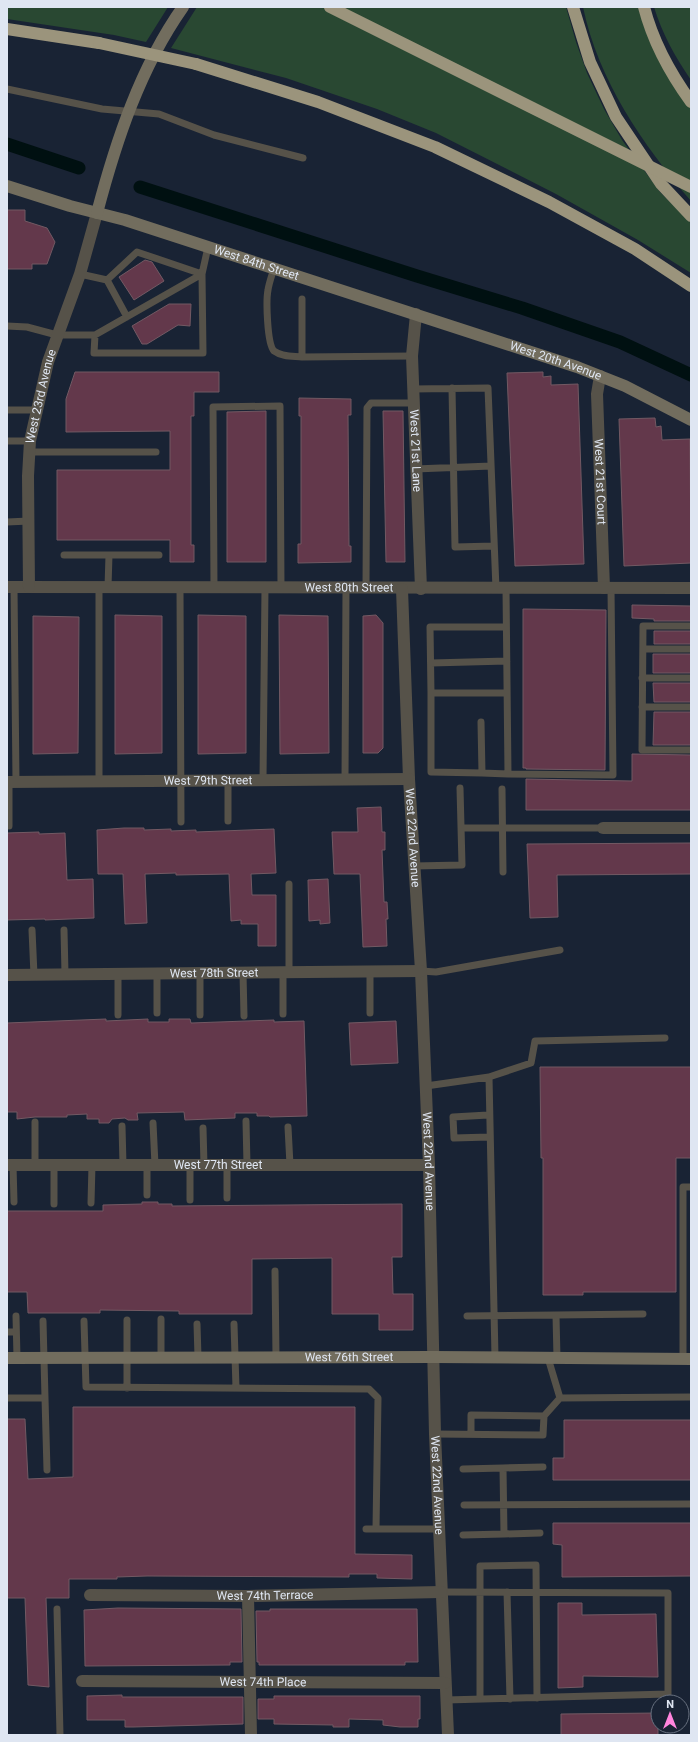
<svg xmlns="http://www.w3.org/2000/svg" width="698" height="1742" viewBox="0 0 698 1742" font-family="Roboto,sans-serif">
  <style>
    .green { fill: #294832 }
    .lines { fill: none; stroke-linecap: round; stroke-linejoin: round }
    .canal { stroke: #001011; stroke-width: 13 }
    .building { fill: #63384b; stroke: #725963 }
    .lane { stroke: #565249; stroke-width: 7 }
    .street { stroke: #565249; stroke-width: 12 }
    .secondary { stroke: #726d5e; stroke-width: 12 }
    .highway { stroke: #9b947c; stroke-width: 12 }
    .highway-bridge { stroke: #9b947c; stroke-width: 12 }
    .labels { text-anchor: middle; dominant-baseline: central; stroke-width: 3; stroke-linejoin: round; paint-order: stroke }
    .street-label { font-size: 12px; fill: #dfe6f2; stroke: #192334 }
  </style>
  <rect width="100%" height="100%" fill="#192334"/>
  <path class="green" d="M7,7H168L146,42L114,35L7,19Z
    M197,7H566L576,42L587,73L604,109L622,140L660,192L691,223V273L638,240L556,194L436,133L377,109L286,78L171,48Z
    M583,7H638L646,32L691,106V201C643,145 598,80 583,7Z
    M654,7H691V80C675,57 662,33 654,7Z"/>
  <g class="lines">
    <path class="canal" d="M7,144L79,168
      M140,187L417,276L522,308L620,342L691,375"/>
  </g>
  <path class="building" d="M7,210H25V221L47,228L55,242L47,264H32V269H7Z
    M145,260L152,262L164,281L134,300L119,277Z
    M169,304H191L190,326L178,325L147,344H142L132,326Z
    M75,372H219V392H194V416H191V545H194V562H170V540H57V470H170V431L66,432V399Z
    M543,372V377L551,376V385L578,384L584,564L515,566L507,373Z
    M299,398L351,399V415H348L349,546H351V562L298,563V544H301V416H299Z
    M266,411V562H227V412Z
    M383,411H403L405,562H386Z
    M655,418L656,427L661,426L662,440L690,439L691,563L624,566L619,419Z
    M632,605L691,606V621H654V619L632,618Z
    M523,609L606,610L605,770L526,769V768H523Z
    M115,615L162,616V753L115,754Z
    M198,615L246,616V753L198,754Z
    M279,615L328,616L329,753L280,754Z
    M376,615L383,623V748L378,753H363V616Z
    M33,616L79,617L78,753L33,754Z
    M654,631H691V644H654Z
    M653,654H691V673H653Z
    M653,683H691V702H654Z
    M654,712H691V745H653Z
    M632,754L691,755V810H526V779L632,781Z
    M381,807L382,832H385V850H382L384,902H387L388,919H386L387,946L363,947L360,874H334L332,832H358L357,808Z
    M124,828H144V830L171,829V831L196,830V832L274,829L276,873L251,874L252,895H276V946H258V924H241V920L231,921L229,874L176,875V873L145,874L147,923L125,924L123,874H98L97,830Z
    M39,832V834L65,833L67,880L93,879L94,918L45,920V919L7,920V833Z
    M691,843V874L557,875L558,917L530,918L527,844Z
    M328,879L330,923L320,924V920L309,921L308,880Z
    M106,1019V1021L148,1019V1022H169V1019H190L191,1023L274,1020V1022L304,1021L307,1116L270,1117L269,1116H257V1113H235V1118L185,1120L184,1112L137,1113L138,1120H128L125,1118L112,1119L109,1123H99V1119H87V1114L67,1115V1117H35L17,1119V1112H7V1023Z
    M396,1021L398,1063L351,1065L349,1023Z
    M540,1067H691V1158H676V1292H583V1295H543V1158H541Z
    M142,1202H158V1204H172V1206L402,1204V1257H392L393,1294H413V1330H379V1314H332V1258L252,1259V1314H179V1311L100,1310V1313H28L27,1292H7V1211H103V1205L142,1204Z
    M73,1407H355V1554L412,1555V1579L377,1578V1574H349V1577L147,1576L117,1577V1579H69V1598H46L49,1687L28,1685L25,1598H7V1419H25L28,1479L73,1477Z
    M564,1420H691V1480H553V1458H564Z
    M553,1523H691V1576L562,1577V1545L553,1544Z
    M558,1603H582V1615L656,1614L658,1677L583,1676V1687L558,1688Z
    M118,1608L241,1609L242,1662H230V1665L85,1666L84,1610Z
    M270,1609H417L418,1662H405V1665H259V1662H257L256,1611H270Z
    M122,1695V1697H243V1724L133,1727H125V1720H87V1696Z
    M274,1696H420V1719H418V1727H400L383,1725V1720L349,1719V1727H333V1725L274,1724V1719H258V1699H274Z
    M658,1713V1735H561V1714Z"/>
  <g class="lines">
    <path class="lane" d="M7,89L102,109L159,114L214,135L303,158
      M274,268C272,275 269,283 268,290C266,300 267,344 274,351C282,357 293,356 302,357L412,356
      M80,274L107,280L137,252L202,274L208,247
      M107,280L127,317
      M7,326L27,327L57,335H95L94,353H203L202,274L95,335
      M302,357V299
      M452,388L455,547L494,546
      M413,389L488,388L496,589
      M7,410H37
      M7,441H30
      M30,452H156
      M415,469L491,466
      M7,522L29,521
      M64,555H109L108,587
      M109,555H159
      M14,587L16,782
      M99,587V781
      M180,588L181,822
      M214,588L213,407L280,406L281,588
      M366,588L367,408L371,403H413
      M691,626H643L642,750H691
      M506,627H430L431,693H507
      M643,649H691
      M431,663L507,661
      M642,678H691
      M431,693V772L482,773
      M642,707H691
      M481,722L482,773L508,774L506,589
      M508,774L613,775L611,588
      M345,779L346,588
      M228,780V821
      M263,780L265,588
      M9,782V826
      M502,789L503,872
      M461,828H603
      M414,866L462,865L460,788
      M289,884V972
      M32,930L34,975
      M64,930L65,974
      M370,971V1013
      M421,971L436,972L560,950
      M283,972V1014
      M200,973V1015
      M243,973L244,1016
      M118,974V1015
      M157,974V1013
      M426,1086L489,1077
      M488,1115L453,1117L454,1138L489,1137
      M246,1121L247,1165
      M35,1122V1165
      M153,1123L155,1165
      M122,1126L123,1165
      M288,1127L290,1165
      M203,1128L204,1165
      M13,1165L14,1202
      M147,1165V1195
      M227,1165V1198
      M190,1200V1165
      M91,1203L92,1165
      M54,1204V1165
      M275,1271L276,1357
      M556,1315L643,1314
      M16,1316L17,1358
      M467,1316L556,1315L557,1358
      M161,1319V1357
      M127,1320V1388
      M84,1321L86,1387L369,1389L378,1398L376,1529
      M197,1324L198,1357
      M234,1324L236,1388
      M7,1332H16
      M495,1357L489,1077L531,1063L535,1041L665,1038
      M683,1359V1187H691
      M7,1398H45L43,1321
      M45,1398L47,1470
      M560,1398L691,1397
      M544,1416L560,1398L548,1358
      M435,1434L543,1435L544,1416L471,1415V1434
      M463,1469L503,1468
      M464,1505L691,1504
      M366,1529H439
      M540,1533L504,1534L503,1468L543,1467
      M463,1535L504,1534
      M441,1592L668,1593V1694L446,1700
      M507,1592L510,1699
      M57,1609L60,1735
      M480,1699V1566L536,1565L537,1698"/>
    <g class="street">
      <path id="s1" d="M416,314L412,356L421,589"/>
      <path id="s2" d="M600,376L597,394L604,588"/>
      <path id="s3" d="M7,587L691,588"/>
      <path id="s4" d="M29,587L28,476L30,441L48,362L80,274L97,213"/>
      <path id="s5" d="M402,589L409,779L421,971L429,1165L435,1434L448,1735"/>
      <path id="s6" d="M7,782L409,779"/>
      <path d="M603,828H691"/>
      <path id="s7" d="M7,975L421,971"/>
      <path id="s8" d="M7,1165H429"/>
      <path id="s9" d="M90,1595L248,1596L441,1592"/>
      <path d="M248,1596L251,1735"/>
      <path id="s10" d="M82,1681L445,1683"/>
    </g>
    <g class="secondary">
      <path id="s11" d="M7,186L70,206L125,220L577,367L625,386L691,420"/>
      <path d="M97,213C116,141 140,68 183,7"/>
      <path id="s12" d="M7,1358L433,1357L691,1359"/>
    </g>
    <path class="highway" d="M573,7L590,62L616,117L661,184L691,216
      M644,7C653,42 670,73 691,102
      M7,29L99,43
      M196,64L318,102L435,147L549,202L635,249L691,286"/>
    <path class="highway-bridge" d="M330,7L691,187
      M99,43L196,64"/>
  </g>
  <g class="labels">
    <g class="street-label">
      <text stroke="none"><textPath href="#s11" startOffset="261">West 84th Street</textPath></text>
      <text stroke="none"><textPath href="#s11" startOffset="576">West 20th Avenue</textPath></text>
      <text stroke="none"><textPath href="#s4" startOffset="192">West 23rd Avenue</textPath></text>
      <text stroke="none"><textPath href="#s1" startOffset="137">West 21st Lane</textPath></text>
      <text stroke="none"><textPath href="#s2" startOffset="106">West 21st Court</textPath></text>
      <text stroke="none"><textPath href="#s3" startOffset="342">West 80th Street</textPath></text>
      <text stroke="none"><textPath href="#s6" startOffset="201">West 79th Street</textPath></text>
      <text stroke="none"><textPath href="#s5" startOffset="249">West 22nd Avenue</textPath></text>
      <text stroke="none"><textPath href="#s7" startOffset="207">West 78th Street</textPath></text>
      <text stroke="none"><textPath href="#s5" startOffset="573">West 22nd Avenue</textPath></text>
      <text stroke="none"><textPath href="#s8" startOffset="211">West 77th Street</textPath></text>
      <text stroke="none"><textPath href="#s12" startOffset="342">West 76th Street</textPath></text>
      <text stroke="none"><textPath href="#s5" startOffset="897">West 22nd Avenue</textPath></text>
      <text stroke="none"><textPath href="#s9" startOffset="175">West 74th Terrace</textPath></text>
      <text stroke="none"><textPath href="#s10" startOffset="181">West 74th Place</textPath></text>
    </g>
  </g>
  <rect width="698" height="1742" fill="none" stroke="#dfe6f2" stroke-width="16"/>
  <g transform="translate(670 1714)"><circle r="19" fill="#192334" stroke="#687180"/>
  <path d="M0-3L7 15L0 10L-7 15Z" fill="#ff85de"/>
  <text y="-6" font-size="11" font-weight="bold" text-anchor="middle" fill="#dfe6f2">N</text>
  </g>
</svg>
